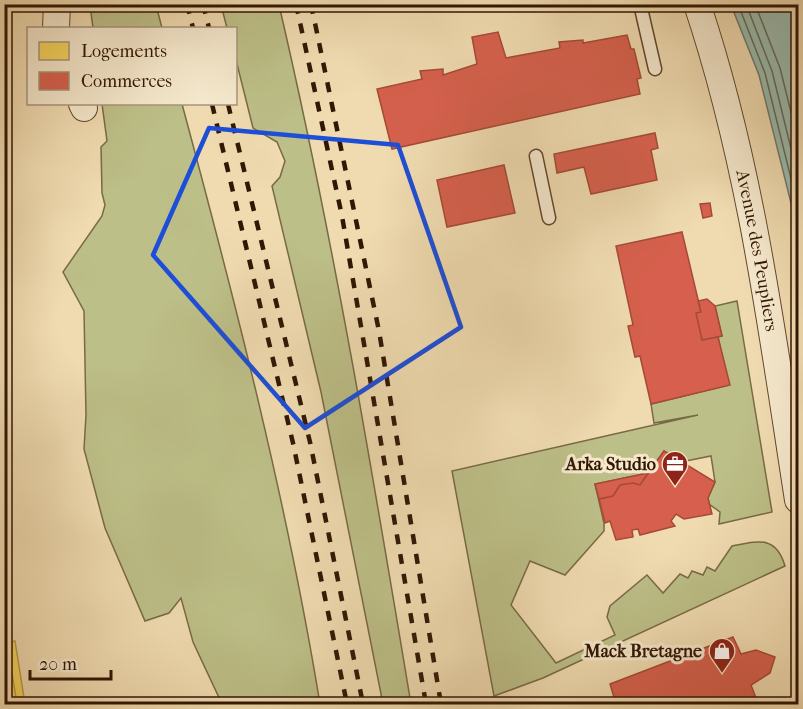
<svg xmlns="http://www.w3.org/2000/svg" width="803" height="709" viewBox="0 0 803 709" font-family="'IM FELL French Canon',serif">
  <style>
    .green { fill: #bdbf88; stroke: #786a46; stroke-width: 1.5 }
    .water { fill: #9abbae; stroke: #70796a; stroke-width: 1.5 }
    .homes { fill: #f6d55c; stroke: #bb9c42; stroke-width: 1.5 }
    .shops { fill: #d6604d; stroke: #a54a37; stroke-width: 1.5 }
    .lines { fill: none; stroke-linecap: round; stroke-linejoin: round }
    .shore { stroke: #666859; stroke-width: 1.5 }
    .service-casing { stroke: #62472f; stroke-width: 15 }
    .minor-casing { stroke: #62472f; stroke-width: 28 }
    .service { stroke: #f5e8cc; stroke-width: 12 }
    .minor { stroke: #f5e8cc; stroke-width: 26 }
    .rail { stroke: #321604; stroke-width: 4.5; stroke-dasharray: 10 10; stroke-linecap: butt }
    .marked { fill: none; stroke: #1d4ed8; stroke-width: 4.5; stroke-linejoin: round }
    .labels { text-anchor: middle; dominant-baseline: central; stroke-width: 6; stroke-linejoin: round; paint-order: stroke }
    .street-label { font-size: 18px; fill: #321604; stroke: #f5e8cc }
    .poi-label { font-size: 18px; font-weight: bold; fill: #321604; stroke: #f5e8cc; text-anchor: end }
  </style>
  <rect width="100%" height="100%" fill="#f0dbb0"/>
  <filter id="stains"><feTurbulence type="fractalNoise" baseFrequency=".00333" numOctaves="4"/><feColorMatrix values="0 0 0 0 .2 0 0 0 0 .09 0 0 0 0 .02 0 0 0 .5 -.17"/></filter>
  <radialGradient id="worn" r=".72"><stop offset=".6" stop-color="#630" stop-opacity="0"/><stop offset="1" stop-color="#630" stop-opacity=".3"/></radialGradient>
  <path class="green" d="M90,5H156L162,28H93Z
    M221,5H279C333,236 372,470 411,704H383L321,392L272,186L280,177L285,161L277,142L253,128L236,60V28H227Z
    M102,104H182C235,301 287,502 320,704H222L193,642L181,598L169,613L145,621L105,528L84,449L86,415L84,311L63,272L102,216L105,205L102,193L101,147L107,141Z
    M737,301L772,512L719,524L720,512L709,504L708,498L715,482L711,456L681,462L664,451L648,473L595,484L604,523V531L565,575L530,561L511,605L556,663L615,635L607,617L610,606L647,575L663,593L680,574L688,578L692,571L703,575L707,567L715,571L732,546C758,541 776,535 785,566L543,678L494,696L452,471L698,415L654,423L651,404L729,385L718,337L722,336L715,306Z"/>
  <path class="water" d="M731,5H798V231L759,75Z"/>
  <path class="homes" d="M15,641L25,704H17L7,643Z
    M4,643H7L17,704H4Z"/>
  <path class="shops" d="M498,32L506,58L560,48L559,42L583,40V43L627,35L631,49H634L641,78L637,79L640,94L392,149L377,89L422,79L420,71L443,69V75L477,64L472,37Z
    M655,133L658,148L651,150L657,180L591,194L584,167L557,173L554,154Z
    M504,165L515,213L447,227L437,180Z
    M710,203L712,216L703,218L700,204Z
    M682,232L701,312L696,313L702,340L718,337L730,385L651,404L640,356L635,357L628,326L633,325L616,246Z
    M707,299L715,306L722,336L702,340L696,313L701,312L698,301Z
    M664,451L715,482L708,498L712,514L684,519L676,514L671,521L675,526L640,535L638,529L632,530L633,537L616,540L610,521L605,523L599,499L613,496L620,485L633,483L640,485Z
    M648,473L640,485L633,483L620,485L613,496L599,499L595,484Z
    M733,637L741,654L756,650L775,657L770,673L751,685L758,703L616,704L610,684Z"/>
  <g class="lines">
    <path class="shore" d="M738,4L765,73L798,207
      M746,4L772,71L798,177
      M755,4L780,68L798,140"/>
    <g class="service-casing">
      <path id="service" d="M640,4L655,69
        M536,156L549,218"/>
    </g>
    <g class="minor-casing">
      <g id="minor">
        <path id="s1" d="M697,4C751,165 772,333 798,500"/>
        <path d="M56,28L57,4"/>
        <path d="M82,104L84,108"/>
      </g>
    </g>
    <use href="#service" class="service"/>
    <use href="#minor" class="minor"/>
    <path class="rail" d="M187,4L193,28
      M203,4L209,28
      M296,4L342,216L426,704
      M311,4L379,331L441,704
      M212,104L293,443L347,704
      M228,104L310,442L363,704"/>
  </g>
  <path class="marked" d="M209,128L398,145L461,327L305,428L153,255Z"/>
  <defs>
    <g id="office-pin" transform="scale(1.35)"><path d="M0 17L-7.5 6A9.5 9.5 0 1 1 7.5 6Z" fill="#8f2418" stroke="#f5e8cc"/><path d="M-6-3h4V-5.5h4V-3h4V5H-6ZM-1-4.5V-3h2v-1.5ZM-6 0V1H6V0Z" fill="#fff"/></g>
    <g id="shop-pin" transform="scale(1.35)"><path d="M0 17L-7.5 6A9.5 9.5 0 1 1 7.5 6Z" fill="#8f2418" stroke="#f5e8cc"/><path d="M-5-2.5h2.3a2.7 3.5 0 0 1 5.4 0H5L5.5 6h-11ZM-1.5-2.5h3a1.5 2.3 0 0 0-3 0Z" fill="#fff"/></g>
  </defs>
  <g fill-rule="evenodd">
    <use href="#office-pin" x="675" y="464"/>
    <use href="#shop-pin" x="722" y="651"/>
  </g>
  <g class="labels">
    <g class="street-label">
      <text stroke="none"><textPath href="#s1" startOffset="254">Avenue des Peupliers</textPath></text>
    </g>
    <g class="poi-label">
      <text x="656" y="464">Arka Studio</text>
      <text x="702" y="651">Mack Bretagne</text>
    </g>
  </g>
  <rect width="803" height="709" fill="none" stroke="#f0dbb0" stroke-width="24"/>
  <rect x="6" y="6" width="791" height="697" fill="none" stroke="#321604" stroke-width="3"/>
  <rect x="12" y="12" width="779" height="685" fill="none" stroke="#321604" stroke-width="1.5"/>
  <rect x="27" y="27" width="210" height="78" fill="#f5e8cc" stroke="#a7947c" stroke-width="1.5"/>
  <rect x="39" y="42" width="30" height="18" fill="#f6d55c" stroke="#a7947c" stroke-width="1.5"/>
  <text x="81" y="57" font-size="18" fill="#321604">Logements</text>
  <rect x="39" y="72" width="30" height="18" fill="#d6604d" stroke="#a7947c" stroke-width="1.5"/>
  <text x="81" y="87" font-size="18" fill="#321604">Commerces</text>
  <path d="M30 670v9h81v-9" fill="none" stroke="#321604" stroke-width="3"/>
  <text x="39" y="670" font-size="18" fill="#321604" stroke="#f5e8cc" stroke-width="4.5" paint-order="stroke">20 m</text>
  <rect width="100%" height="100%" filter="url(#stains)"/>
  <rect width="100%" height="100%" fill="url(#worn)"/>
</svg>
